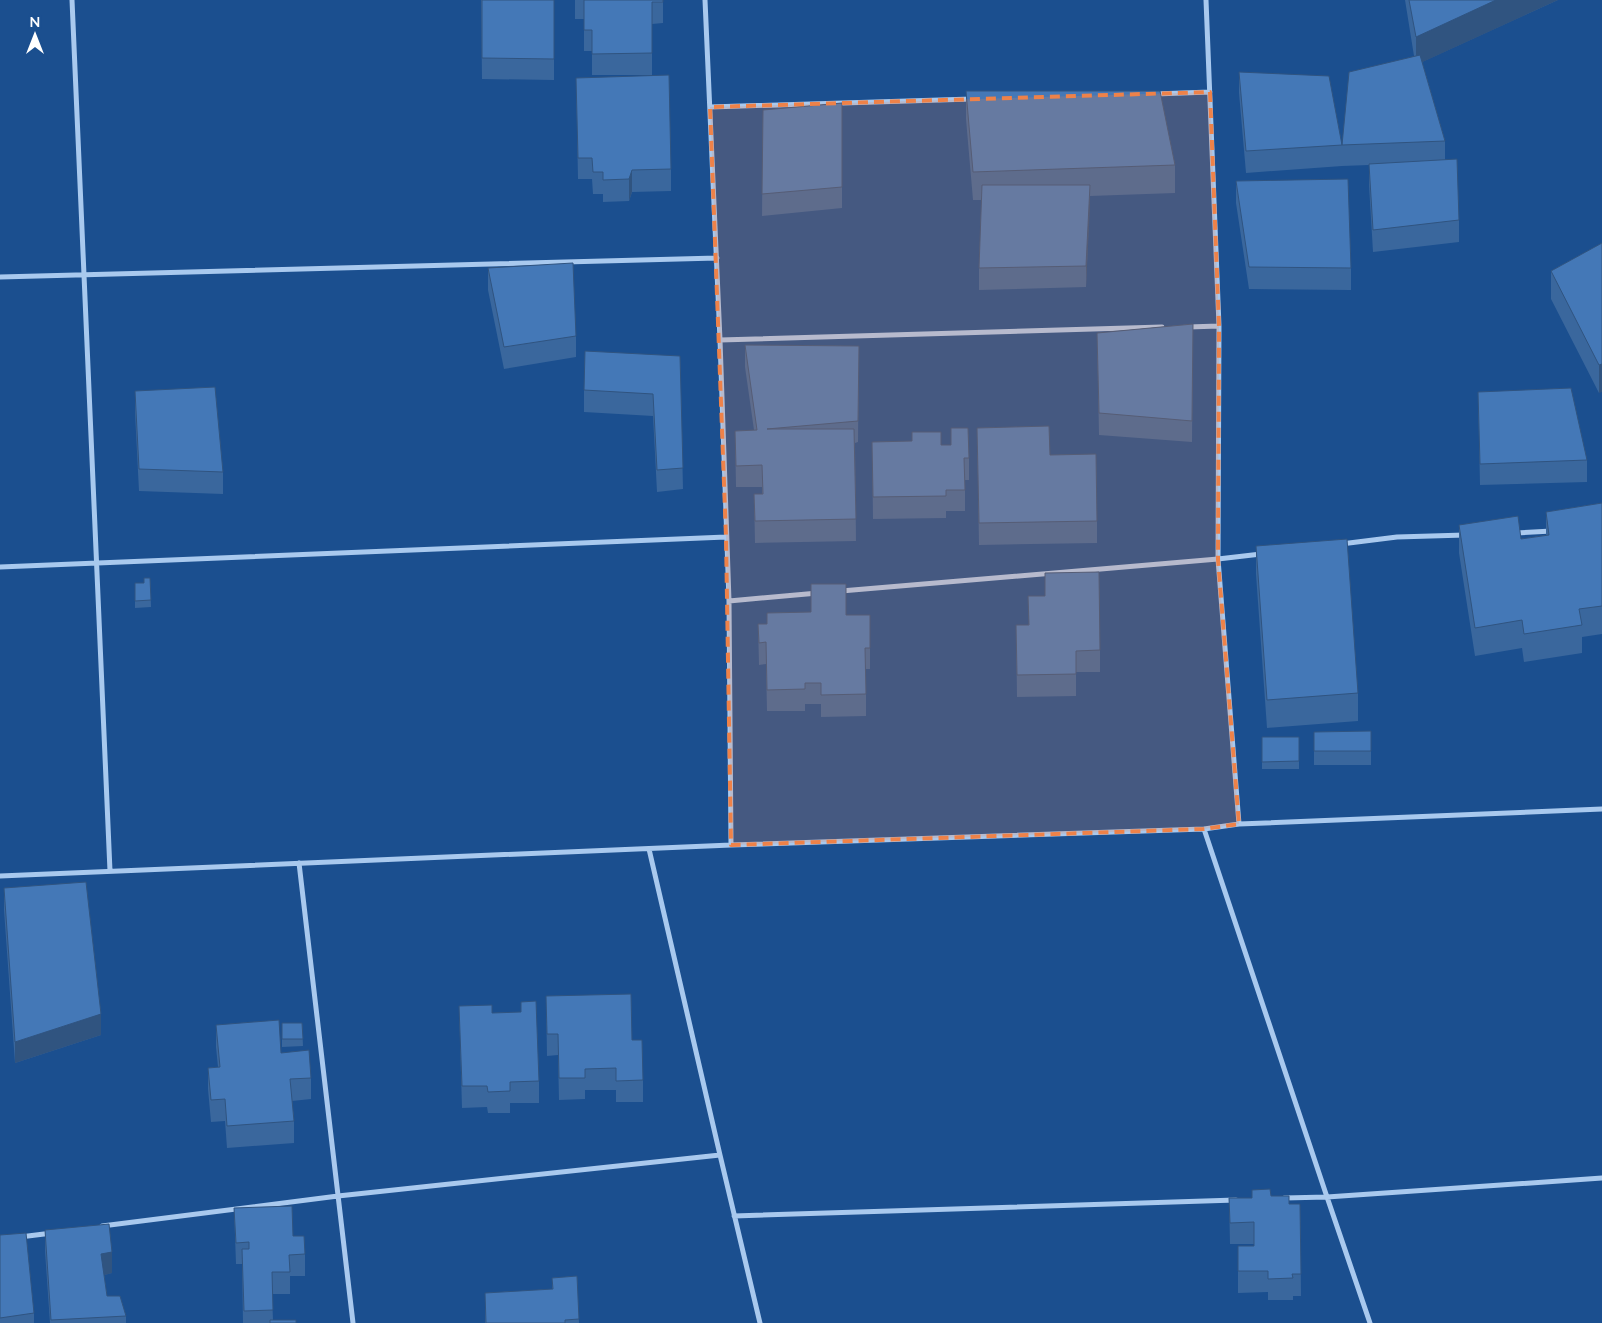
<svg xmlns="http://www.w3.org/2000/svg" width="1602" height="1323" viewBox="0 0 1602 1323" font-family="Lato,sans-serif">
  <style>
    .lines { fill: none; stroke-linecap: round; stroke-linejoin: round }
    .minor { stroke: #a9c9ee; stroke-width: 5 }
    .wall { fill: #3a679d }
    .shaded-wall { fill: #305480 }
    .building { fill: #4478b7; stroke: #305480 }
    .marked { fill: #ee8249; fill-opacity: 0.2; stroke: #ee8249; stroke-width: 4; stroke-dasharray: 10 6; stroke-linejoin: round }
  </style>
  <rect width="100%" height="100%" fill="#1b4f8f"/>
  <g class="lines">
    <path class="minor" d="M72,0L110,871
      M705,0L720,340L729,601L731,845
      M1206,0L1219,326L1218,559L1239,824
      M1155,94L1210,92
      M710,107L972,99
      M0,277L717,258
      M1188,327L1219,326
      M720,340L1162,327
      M1516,533L1552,531
      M1341,544L1397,537L1465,535
      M0,567L726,537
      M841,591L1218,559L1261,554
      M729,601L818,593
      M1204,829L1327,1197L1370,1323
      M649,849L720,1155L760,1323
      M299,863L353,1323
      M0,876L731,845L1204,829L1239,824L1602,809
      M1284,1198L1327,1197L1602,1178
      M734,1216L1236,1200
      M102,1226L338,1196L720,1155
      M20,1237L52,1233"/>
  </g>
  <path class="wall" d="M481,0H554V80L482,79Z
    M575,0H663V23L652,24V75H592V51H584V19H575Z
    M1405,0H1558L1422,62L1445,141V160L1459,220V242L1373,252L1369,185V165L1342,166L1246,173L1239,93V72L1342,145L1414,56Z
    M576,78L671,169V191L632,192L629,201L603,202V194H593L592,179H578Z
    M966,91L1175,165V193L1090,196L1086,287L979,290V268L982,200H973L966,119Z
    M842,103V208L762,216L763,110Z
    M1236,181L1351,268V290L1249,289L1236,203Z
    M1602,243L1599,393L1551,299V271Z
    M488,268L576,336V357L504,369L488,290Z
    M1193,324L1192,442L1099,435L1097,333Z
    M745,345L859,346L858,442L855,443L856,541L755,543L754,494H762V487H736L735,431L754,430L745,367Z
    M680,356L683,489L657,492L653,416L584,412V390Z
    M135,391L223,472V494L139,491L135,413Z
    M1478,392L1587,460V482L1480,485Z
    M977,428L1097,521V543L979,545Z
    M912,441L941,445L969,458V480H965V511H946V518L873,519L872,442Z
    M1602,503V634L1582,637V653L1524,662L1522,648L1475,656L1459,553V525L1521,539L1546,535V512Z
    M1256,546L1358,693V721L1267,728L1256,574Z
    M1045,573L1100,650V672H1076V696L1017,697L1016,625H1028L1045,596Z
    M150,578L151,607L135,608V583H144Z
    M846,615H870V669H866V716L821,717V704H805V711H767L766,664L759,665L758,624H767Z
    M1371,731V765H1314V732Z
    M1262,737H1299V769H1262Z
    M4,888L101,1035L15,1063L4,910Z
    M546,996L632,1040L643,1080V1102H616V1090H585V1099L559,1100L558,1055L547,1056Z
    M521,1002L539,1081V1103H510V1113H488L487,1107L462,1108L459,1006L492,1013L521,1012Z
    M282,1023H302L303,1046L282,1047Z
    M216,1025L281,1053L311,1078V1099L292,1101L294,1121V1143L227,1148L225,1121L211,1122L208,1089V1068L218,1067L216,1047Z
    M1252,1190L1271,1196L1289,1204H1300L1301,1296H1293V1300H1268V1292L1238,1293V1246H1254V1244H1230L1229,1198H1252Z
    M234,1208L293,1236L305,1254V1276H290V1294H272L273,1320L296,1323H243L242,1264H236Z
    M45,1230L112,1273L104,1275L107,1296L126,1316V1323H50L45,1251Z
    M0,1235L34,1313V1323H0Z
    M577,1276L579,1323H485V1293L552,1289V1278Z"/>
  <path class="shaded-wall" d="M1496,0H1558L1416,65V37Z
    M632,170V192L629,201V179Z
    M1090,185V207L1086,287V266Z
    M1602,364V392L1599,393V365Z
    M101,1014V1035L15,1063V1042Z
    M112,1252V1273L101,1276V1254Z"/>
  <path class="building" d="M482,0H554V59L482,58Z
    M584,0H663V2H652V53L592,54V30H584Z
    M1409,0H1496L1416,37Z
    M1420,55L1445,141L1342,145L1349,72Z
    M1239,72L1329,76L1342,145L1246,151Z
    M669,75L671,169L632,170L629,179L603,180V172H593L592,158H578L576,78Z
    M966,91H1160L1175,165L973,172Z
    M842,103V187L762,194L763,110Z
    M1457,159L1459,220L1373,230L1369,164Z
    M1348,179L1351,268L1249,267L1236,181Z
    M982,185H1090L1086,266L979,268Z
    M1602,243V364L1599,365L1551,271Z
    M573,263L576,336L504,347L488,268Z
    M1193,324L1192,421L1099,413L1097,333Z
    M745,345L859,346L858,421L767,429H854L856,519L755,521L754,494H763L762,465L736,466L735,431L757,430Z
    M585,351L680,356L683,468L657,470L653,394L584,390Z
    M215,387L223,472L139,469L135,391Z
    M1571,388L1587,460L1480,464L1478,392Z
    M1049,426L1050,455L1096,454L1097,521L979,523L977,428Z
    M951,428H968L969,458H964L965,490H946V496L873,497L872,442L912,441V432H941V445H951Z
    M1602,503V606L1579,609L1582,625L1524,634L1522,620L1475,628L1459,525L1518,516L1521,539L1549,535L1546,512Z
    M1347,539L1358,693L1267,700L1256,546Z
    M1099,572L1100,650L1076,651V674L1017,675L1016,625H1029L1028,596H1045V573Z
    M144,578H150L151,600L135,601V583H144Z
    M811,584H846V615H870V648H865L866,694L821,695V683H805V689L767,690L766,642L759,643L758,624H767V613L811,612Z
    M1371,731V751H1314V732Z
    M1262,737H1299V761L1262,762Z
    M86,882L101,1014L15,1042L4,888Z
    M631,994L632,1040H642L643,1080L616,1081V1068L585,1069V1078H559L558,1034H547L546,996Z
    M536,1001L539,1081L510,1082V1091L488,1092L487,1086H462L459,1006L492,1005V1013L521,1012V1002Z
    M279,1020L281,1053L309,1050L311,1078L290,1079L294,1121L227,1126L225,1099L211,1100L208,1068L220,1067L216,1025Z
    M282,1023H302L303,1039H282Z
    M1270,1189L1271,1196H1289V1204H1300L1301,1274H1292L1293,1278L1268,1279V1271H1238V1246H1254V1222L1230,1223L1229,1198H1252V1190Z
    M292,1206L293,1236H304L305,1254L289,1255L290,1272H272L273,1310L244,1311L242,1249H249V1242L236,1243L234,1208Z
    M109,1224L112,1252L101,1254L107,1296H120L126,1316L51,1320L45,1230Z
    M26,1233L34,1313L0,1318V1235Z
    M577,1276L579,1319L565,1320V1323H486L485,1293L553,1289L552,1278Z
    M270,1320H296V1323H270Z"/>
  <path class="marked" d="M1210,92L1219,326L1218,559L1239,824L1204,829L731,845L726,537L710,107Z"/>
  <g transform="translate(35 35)" stroke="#1b4f8f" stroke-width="4" paint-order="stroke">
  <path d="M0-4L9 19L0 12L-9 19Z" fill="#ffffff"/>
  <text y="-8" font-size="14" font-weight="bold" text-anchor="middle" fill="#ffffff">N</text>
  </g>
</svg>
